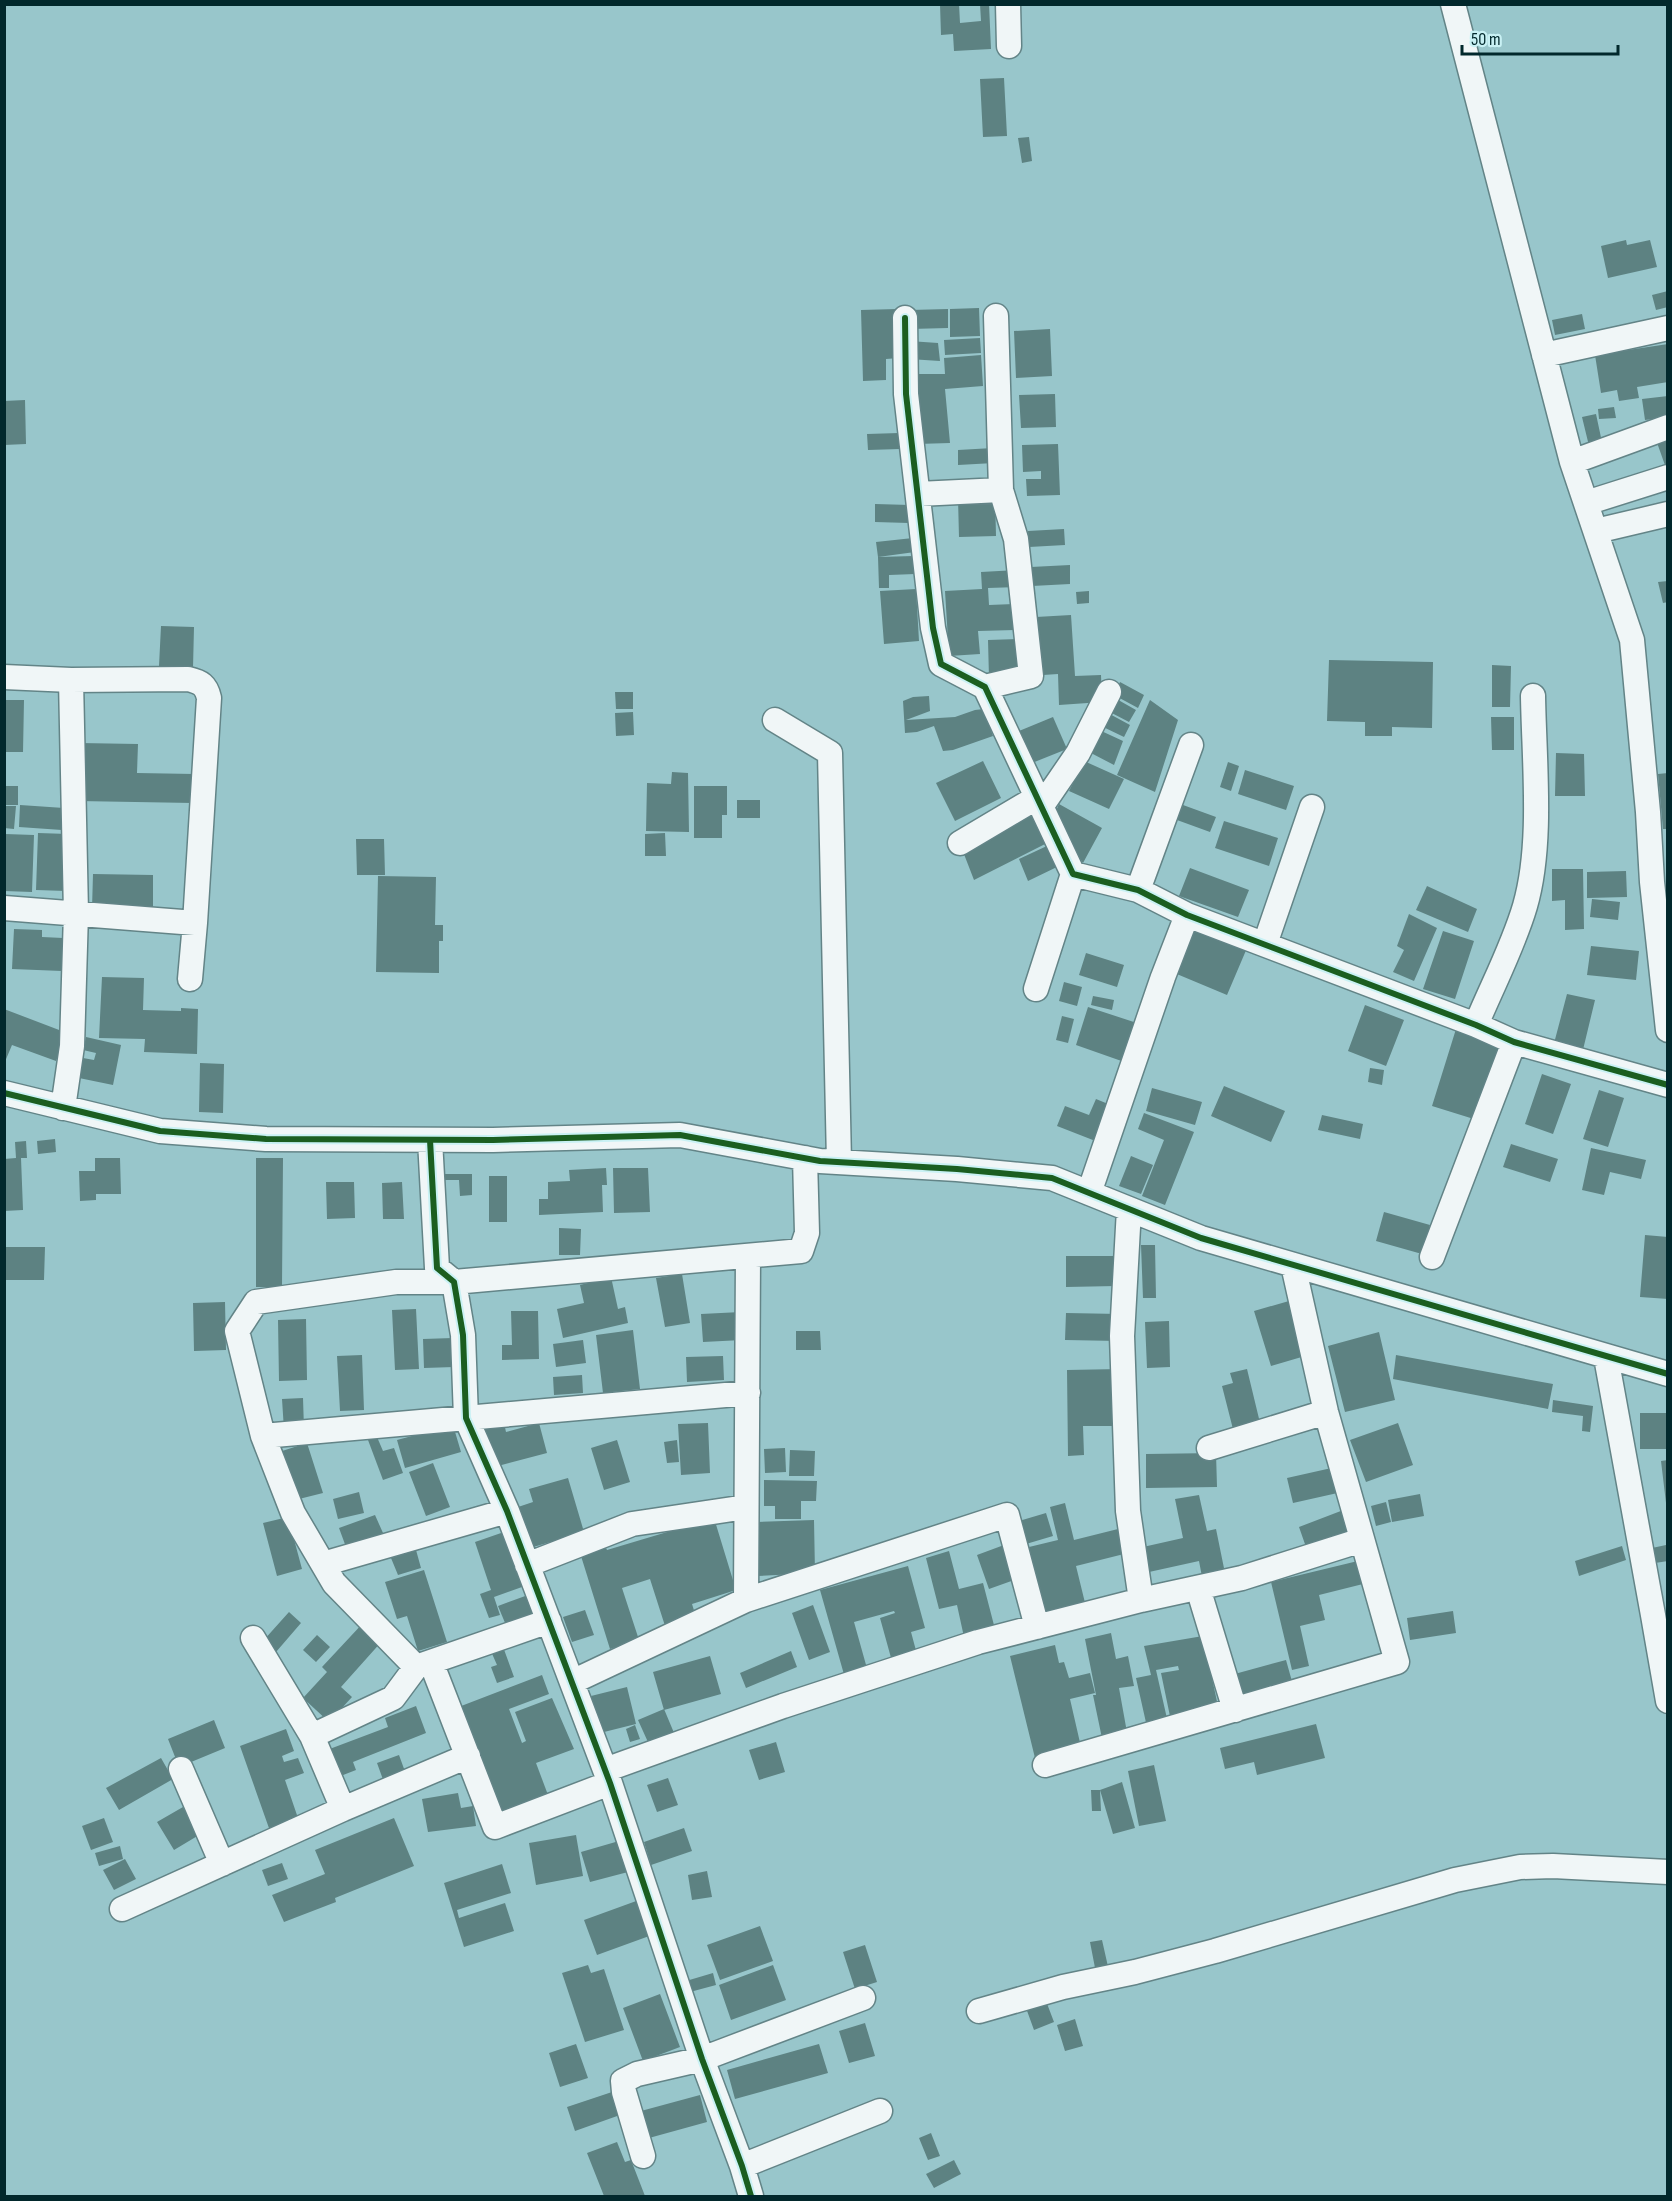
<svg xmlns="http://www.w3.org/2000/svg" width="1672" height="2201" viewBox="0 0 1672 2201" font-family="'Sofia Sans Condensed',sans-serif">
  <style>
    .building { fill: #5d8282 }
    .lines { fill: none; stroke-linecap: round; stroke-linejoin: round }
    .minor-casing { stroke: #638487; stroke-width: 27 }
    .minor { stroke: #f0f6f7; stroke-width: 24 }
    .cycleway-casing { stroke: #c9f1f4; stroke-width: 10 }
    .cycleway { stroke: #1b5e20; stroke-width: 6 }
  </style>
  <rect width="100%" height="100%" fill="#98c6cb"/>
  <path class="building" d="M940,4H959L960,23L981,21L980,4H989L991,49L954,51L953,34L941,35Z
    M1004,78L1007,136L983,137L980,79Z
    M1029,137L1032,161L1022,163L1018,138Z
    M1626,240L1627,245L1650,240L1657,267L1608,278L1601,246Z
    M1668,291V307L1656,310L1652,295Z
    M979,308L980,336L950,337V309Z
    M897,309L899,358L886,359V380L863,381L861,310Z
    M948,309V328L910,329V310Z
    M1582,314L1585,329L1555,335L1552,320Z
    M1050,329L1052,376L1016,378L1014,331Z
    M980,338L981,353L945,355L944,340Z
    M909,341L938,343L940,361L909,359Z
    M1668,344V382L1637,387L1639,398L1619,401L1617,390L1601,393L1595,355Z
    M981,355L983,386L945,389L950,443L917,444L909,374H945L944,358Z
    M1055,394L1056,427L1021,428L1019,395Z
    M1668,396V417L1645,420L1642,399Z
    M25,400L26,444L4,445V401Z
    M1614,407L1616,418L1599,419L1598,409Z
    M1596,414L1603,447L1590,450L1582,417Z
    M899,433L900,449L868,450L867,434Z
    M1668,433V467L1666,468L1655,437Z
    M1058,444L1060,495L1027,496L1026,479H1041V471L1023,472L1022,445Z
    M993,448L994,463L958,465V450Z
    M995,496L996,536L959,537L958,498Z
    M875,504L910,505L909,523L875,522Z
    M1064,529L1065,545L1029,547L1028,531Z
    M913,538L915,552L878,557L876,542Z
    M914,556L915,574L889,575V588H879L878,557Z
    M1070,565V584L1032,586L1031,567Z
    M1017,570L1018,587L988,588L989,605L1014,604L1015,630L978,631L980,654L949,656L945,591L982,589L981,572Z
    M1668,581V602L1663,603L1658,582Z
    M916,589L919,641L884,644L880,591Z
    M1089,591V603L1077,604L1076,592Z
    M1071,615L1075,676L1101,675L1102,702L1059,705L1058,674L1043,675L1042,656H1038L1036,617Z
    M161,626L194,627L193,668L159,666Z
    M1022,639L1023,677L989,678L988,640Z
    M1329,660L1433,662L1432,728L1392,727V736H1365V722L1327,721Z
    M1492,665L1511,666L1510,707H1492Z
    M1120,682L1144,695L1138,708L1114,695Z
    M615,692H633V709H616Z
    M929,696L930,711L906,720L955,717L975,710L984,709L993,736L953,750L943,751L934,726L917,732L905,733L903,701L913,697Z
    M1113,697L1136,710L1129,722L1106,710Z
    M4,700H24L23,752H4Z
    M1150,700L1178,720L1155,792L1117,775Z
    M633,712L634,735L616,736L615,713Z
    M1106,712L1130,725L1124,737L1099,725Z
    M1053,717L1067,749L1032,763L1019,731Z
    M1491,717H1514V750H1492Z
    M1097,729L1123,741L1114,765L1089,752Z
    M79,743L138,744L137,773L194,774L193,803L78,801Z
    M1556,753L1584,754L1585,796H1555Z
    M983,761L1001,798L955,821L936,783Z
    M1084,761L1124,779L1109,809L1069,791Z
    M1228,762L1239,766L1231,791L1220,787Z
    M1245,770L1294,786L1286,810L1238,794Z
    M672,772L688,773L689,832L646,831L647,783L671,784Z
    M1668,773V829H1663L1658,774Z
    M4,786H18V805H4Z
    M694,786H727V815H722V838H694Z
    M737,800H760V818H737Z
    M1059,804L1102,828L1083,863L1052,820Z
    M20,805L64,808L62,830L19,827Z
    M1183,805L1216,817L1210,832L1177,820Z
    M4,806H16L14,829L4,828Z
    M1041,807L1053,840L974,880L962,849Z
    M1224,821L1278,838L1269,866L1215,848Z
    M38,833L68,834L66,891L36,890Z
    M665,833L666,856H645V834Z
    M5,834L34,835L32,892L4,891Z
    M356,839H384L385,875H357Z
    M1049,845L1059,866L1028,881L1019,859Z
    M1190,868L1249,890L1238,917L1179,896Z
    M1552,869H1583L1584,929L1565,930V900L1552,901Z
    M1626,871L1627,897L1587,898V872Z
    M93,874L153,875V911L92,909Z
    M378,876L436,877L435,925H443V941H439V973L376,972Z
    M1427,886L1477,909L1468,932L1416,910Z
    M1592,899L1620,902L1618,920L1590,917Z
    M1409,914L1437,928L1414,981L1393,972L1404,950L1397,946Z
    M1193,924L1247,948L1227,995L1172,972Z
    M14,929L42,930V937L63,938L62,971L12,969Z
    M1443,931L1474,941L1455,999L1423,989Z
    M1591,946L1639,951L1636,980L1587,975Z
    M1086,953L1124,965L1117,987L1079,975Z
    M102,977L144,978L143,1010L181,1011V1008L198,1009L197,1054L144,1052L145,1039L99,1038Z
    M1064,982L1082,987L1077,1006L1059,1001Z
    M1567,994L1595,1000L1581,1058L1552,1051Z
    M1093,996L1114,1000L1112,1010L1091,1005Z
    M1365,1005L1404,1020L1386,1066L1348,1051Z
    M1088,1007L1143,1025L1130,1064L1076,1045Z
    M4,1009L67,1033L56,1061L12,1045L4,1064Z
    M1062,1016L1074,1019L1068,1043L1056,1040Z
    M1456,1029L1501,1042L1477,1120L1432,1106Z
    M86,1037L121,1045L113,1085L79,1078L83,1058L94,1060L96,1053L83,1050Z
    M200,1063L224,1064L223,1113L199,1112Z
    M1370,1068L1384,1070L1382,1085L1368,1082Z
    M1542,1074L1571,1084L1553,1134L1525,1124Z
    M1224,1086L1285,1111L1271,1142L1211,1116Z
    M1152,1088L1202,1102L1195,1125L1146,1111Z
    M1599,1090L1624,1098L1608,1147L1583,1139Z
    M1096,1099L1113,1106L1098,1142L1057,1126L1065,1106L1089,1115Z
    M1144,1113L1194,1132L1165,1205L1142,1196L1164,1140L1138,1129Z
    M1322,1115L1363,1124L1360,1139L1318,1130Z
    M55,1139L56,1152L38,1154L37,1141Z
    M26,1141L27,1158H21L23,1210L4,1211V1159L16,1158L15,1142Z
    M1511,1144L1558,1159L1550,1182L1503,1167Z
    M1591,1148L1646,1160L1641,1179L1610,1172L1604,1195L1582,1190Z
    M1131,1156L1153,1165L1141,1194L1119,1186Z
    M95,1158H120L121,1194H96V1200L80,1201L79,1171H95Z
    M256,1158H283L282,1287H256Z
    M606,1168L607,1185H602L603,1212L539,1215V1199H548V1182L570,1181L569,1170Z
    M613,1168H648L650,1212L614,1213Z
    M445,1174H472V1195L460,1196L459,1180H445Z
    M489,1176H507V1222H489Z
    M326,1182H354L355,1218L327,1219Z
    M402,1182L404,1219H383L382,1183Z
    M1384,1212L1430,1225L1422,1254L1376,1241Z
    M559,1228L581,1229L580,1255H559Z
    M1645,1235L1668,1237V1299L1640,1297Z
    M1141,1245H1155L1156,1298H1143Z
    M4,1247H45L44,1280H4Z
    M1066,1256H1115L1116,1286L1066,1287Z
    M682,1274L690,1323L665,1327L656,1278Z
    M611,1277L618,1309L625,1307L628,1323L563,1338L557,1309L584,1303L580,1285Z
    M1289,1301L1305,1356L1271,1366L1254,1311Z
    M225,1302L226,1350L194,1351L193,1303Z
    M416,1309L419,1369L395,1370L392,1310Z
    M511,1311H538L539,1359L502,1360V1345H512Z
    M741,1312L742,1340L703,1342L701,1314Z
    M1066,1313L1120,1314L1119,1341L1065,1340Z
    M306,1319L307,1380L279,1381L278,1320Z
    M1169,1321L1170,1367L1147,1368L1145,1322Z
    M633,1330L640,1389L603,1393L596,1335Z
    M796,1331H820L821,1350H796Z
    M1379,1332L1395,1400L1345,1412L1328,1346Z
    M453,1338L454,1367L424,1368L423,1339Z
    M583,1340L586,1363L556,1367L553,1344Z
    M362,1355L364,1410L340,1411L337,1356Z
    M1396,1355L1553,1384L1548,1409L1393,1379Z
    M723,1356L724,1380L687,1382L686,1357Z
    M1120,1369L1121,1426H1083L1084,1455L1068,1456L1067,1370Z
    M1247,1369L1261,1427L1234,1433L1222,1386L1233,1383L1230,1373Z
    M582,1375L583,1393L554,1395L553,1377Z
    M303,1398L304,1429L284,1430L282,1399Z
    M1553,1400L1593,1406L1590,1432L1582,1431L1583,1416L1552,1412Z
    M1640,1413H1668V1449H1640Z
    M504,1423L506,1432L539,1423L547,1453L494,1467L484,1428Z
    M708,1423L710,1473L681,1475L678,1424Z
    M1398,1423L1413,1465L1366,1482L1350,1440Z
    M453,1425L461,1452L405,1468L397,1440Z
    M377,1437L383,1451L394,1448L403,1473L383,1480L368,1440Z
    M617,1440L630,1482L604,1490L591,1448Z
    M677,1440L679,1462L667,1463L664,1442Z
    M307,1443L323,1493L295,1500L279,1452Z
    M785,1448L786,1472L765,1473L764,1449Z
    M790,1450L815,1451L814,1476H789Z
    M1216,1453L1217,1487L1146,1488V1454Z
    M1668,1460V1502L1666,1503L1661,1461Z
    M433,1463L450,1507L426,1516L409,1472Z
    M1336,1467L1342,1492L1293,1503L1287,1478Z
    M568,1478L584,1532L530,1548L518,1507L533,1502L529,1489Z
    M764,1480L817,1481L816,1501H801V1519H775V1506H764Z
    M359,1492L364,1513L338,1519L333,1499Z
    M1420,1494L1424,1516L1392,1522L1388,1500Z
    M1199,1495L1207,1531L1216,1529L1226,1578L1203,1582L1199,1561L1149,1572L1143,1547L1183,1538L1175,1499Z
    M1386,1502L1391,1522L1376,1526L1371,1506Z
    M1065,1503L1074,1540L1122,1528L1128,1553L1076,1566L1087,1611L1047,1621L1029,1547L1058,1540L1050,1507Z
    M1346,1509L1354,1529L1306,1547L1299,1527Z
    M1046,1513L1053,1536L1026,1544L1019,1521Z
    M375,1515L383,1533L346,1547L339,1528Z
    M288,1517L302,1569L277,1576L263,1523Z
    M714,1518L736,1590L692,1604L697,1620L666,1629L650,1579L622,1588L639,1640L610,1649L581,1556L606,1548L607,1550Z
    M814,1520L815,1573L757,1576L756,1522Z
    M504,1532L522,1587L494,1597L500,1615L489,1618L480,1594L491,1590L475,1542Z
    M1004,1545L1017,1579L989,1589L977,1555Z
    M1666,1545L1668,1561L1655,1563L1652,1548Z
    M1622,1546L1626,1560L1579,1576L1575,1561Z
    M416,1550L421,1568L398,1575L391,1558Z
    M949,1551L959,1589L983,1583L995,1629L964,1637L957,1605L939,1609L926,1558Z
    M1362,1560L1367,1583L1319,1595L1325,1620L1300,1626L1309,1666L1292,1670L1271,1582Z
    M908,1566L925,1628L911,1632L918,1658L893,1665L880,1618L895,1613L894,1611L854,1622L868,1672L845,1678L820,1590Z
    M424,1570L447,1642L418,1651L407,1616L397,1619L385,1582Z
    M528,1595L537,1619L508,1630L498,1606Z
    M813,1605L830,1652L809,1660L792,1613Z
    M585,1610L594,1635L572,1642L563,1617Z
    M1453,1611L1456,1633L1410,1640L1407,1618Z
    M289,1612L301,1623L276,1652L263,1641Z
    M364,1622L383,1640L341,1687L352,1697L329,1722L303,1698L327,1672L322,1667Z
    M1111,1633L1116,1659L1128,1656L1134,1686L1119,1688L1128,1738L1103,1743L1093,1695H1096L1085,1639Z
    M317,1635L330,1647L316,1662L303,1650Z
    M1203,1636L1219,1711L1171,1721L1161,1673L1179,1670L1178,1666L1156,1670L1168,1723L1147,1727L1136,1678L1151,1675L1144,1646Z
    M502,1644L514,1677L497,1683L491,1667L497,1665L490,1649Z
    M1055,1645L1059,1663L1064,1662L1069,1678L1090,1673L1095,1693L1070,1699L1081,1747L1035,1758L1010,1656Z
    M791,1651L797,1667L746,1688L740,1673Z
    M710,1656L721,1694L664,1710L653,1672Z
    M1286,1660L1293,1685L1237,1699L1231,1675Z
    M542,1675L549,1694L509,1709L522,1743L526,1741L515,1712L552,1698L574,1749L536,1763L548,1795L493,1815L456,1708Z
    M627,1687L636,1724L600,1733L591,1696Z
    M416,1706L426,1733L353,1762L356,1770L338,1777L327,1750L388,1727L385,1718Z
    M664,1709L677,1740L652,1751L638,1720Z
    M214,1720L225,1748L179,1767L168,1739Z
    M1316,1724L1325,1758L1257,1775L1254,1762L1225,1769L1220,1748Z
    M635,1725L640,1739L630,1742L626,1729Z
    M286,1729L294,1751L282,1756L284,1762L298,1758L304,1773L285,1780L299,1821L270,1831L240,1746Z
    M776,1742L785,1772L759,1780L749,1750Z
    M399,1755L407,1777L385,1785L377,1763Z
    M161,1758L173,1779L119,1810L106,1788Z
    M1154,1765L1166,1821L1139,1826L1128,1771Z
    M668,1778L678,1805L657,1812L647,1785Z
    M1122,1782L1135,1828L1113,1834L1100,1790L1101,1811H1092L1091,1790H1100Z
    M458,1793L461,1808L473,1806L476,1826L428,1832L422,1799Z
    M183,1807L199,1835L174,1850L157,1822Z
    M104,1818L113,1842L91,1850L82,1826Z
    M394,1818L414,1866L335,1898L336,1902L284,1922L272,1895L325,1874L315,1850Z
    M684,1828L692,1851L651,1865L644,1842Z
    M576,1835L583,1876L536,1885L529,1843Z
    M619,1841L628,1872L590,1882L581,1852Z
    M120,1846L123,1859L99,1866L95,1853Z
    M125,1859L136,1879L114,1890L103,1870Z
    M282,1863L288,1879L268,1886L262,1870Z
    M502,1864L511,1893L457,1910L459,1918L505,1903L514,1931L464,1947L444,1883Z
    M707,1871L712,1897L692,1900L688,1875Z
    M639,1900L652,1935L597,1955L584,1920Z
    M760,1926L773,1961L720,1980L707,1945Z
    M1102,1940L1109,1971L1096,1973L1090,1942Z
    M865,1945L877,1982L855,1989L843,1952Z
    M588,1965L591,1973L604,1969L624,2030L585,2042L562,1973Z
    M773,1965L786,2000L731,2020L719,1985Z
    M713,1973L716,1985L690,1992L686,1981Z
    M660,1994L680,2047L643,2061L623,2008Z
    M1046,2001L1054,2022L1034,2030L1026,2008Z
    M1075,2019L1083,2046L1065,2051L1057,2025Z
    M865,2023L875,2056L849,2063L839,2031Z
    M576,2044L588,2078L560,2087L549,2053Z
    M819,2044L828,2073L735,2099L727,2070Z
    M612,2092L620,2115L575,2131L567,2107Z
    M700,2095L707,2122L649,2138L641,2111Z
    M931,2133L940,2156L928,2160L919,2138Z
    M617,2142L625,2162L631,2160L645,2196H604L587,2153Z
    M954,2160L961,2174L934,2188L926,2174Z"/>
  <g class="lines">
    <g class="minor-casing">
      <path id="minor" d="M1008,4L1009,46
        M1453,4L1572,462L1632,640L1648,812L1652,882L1668,1030
        M905,318L906,394L933,628L941,664L985,687L1073,874L1138,890L1187,915L1476,1025L1514,1042L1668,1085
        M1544,355L1668,328
        M1572,462L1668,427
        M918,494L1001,490
        M1586,503L1668,477
        M1596,531L1668,514
        M4,677L71,680L188,679C201,682 206,685 209,698L195,923L190,979
        M985,687L1031,676L1016,539L1001,490L996,316
        M775,720L830,753L839,1162
        M1041,807L1078,753L1109,692
        M960,843L1036,798
        M1138,890L1191,745
        M4,908L195,923
        M1265,944L1312,807
        M1036,989L1073,874
        M1476,1025C1492,986 1513,947 1525,906C1543,844 1534,761 1533,696
        M4,1093L160,1131L266,1139L493,1140L680,1135L820,1161L957,1169L1052,1178L1201,1238L1668,1374
        M63,1108L72,1046L76,913L71,680
        M430,1140L437,1268L454,1282L463,1335L466,1418L507,1511L610,1783L702,2059L742,2166L751,2196
        M1089,1193L1163,977L1187,915
        M1129,1209L1122,1336L1128,1511L1141,1600
        M1432,1257L1514,1042
        M1606,1357L1653,1615L1668,1701
        M263,1436L748,1393
        M1209,1448L1326,1412
        M323,1564L507,1511
        M527,1565L632,1524L746,1507
        M1198,1588L1235,1710
        M746,1600L748,1256
        M431,1662L495,1827L610,1783
        M416,1667L334,1583L293,1513L263,1436L237,1331L256,1302L396,1282H454L801,1251L807,1233L805,1158
        M572,1682L746,1600L1007,1515L1037,1627
        M312,1736L393,1698L416,1667L549,1621
        M1045,1765L1397,1662L1326,1412L1293,1265
        M181,1769L222,1864
        M605,1770L783,1706L978,1642L1141,1600L1242,1578L1362,1540
        M343,1809L468,1756
        M122,1909L343,1809L312,1736L253,1638
        M979,2011L1063,1987L1135,1972L1215,1951L1455,1880L1520,1867L1553,1866L1668,1872
        M643,2156L624,2092L623,2081L637,2074L702,2059L863,1998
        M742,2166L880,2111"/>
    </g>
    <use href="#minor" class="minor"/>
    <g class="cycleway-casing">
      <path id="cycleway" d="M905,318L906,394L933,628L941,664L985,687L1073,874L1138,890L1187,915L1476,1025L1514,1042L1668,1085
        M4,1093L160,1131L266,1139L493,1140L680,1135L820,1161L957,1169L1052,1178L1201,1238L1668,1374
        M430,1140L437,1268L454,1282L463,1335L466,1418L507,1511L610,1783L702,2059L742,2166L751,2196"/>
    </g>
    <use href="#cycleway" class="cycleway"/>
  </g>
  <rect width="1672" height="2201" fill="none" stroke="#02282c" stroke-width="12"/>
  <path d="M1462 45v9h156v-9" fill="none" stroke="#02282c" stroke-width="3"/>
  <text x="1471" y="45" font-size="18" fill="#02282c" stroke="#c9f1f4" stroke-width="4.5" paint-order="stroke">50 m</text>
</svg>
